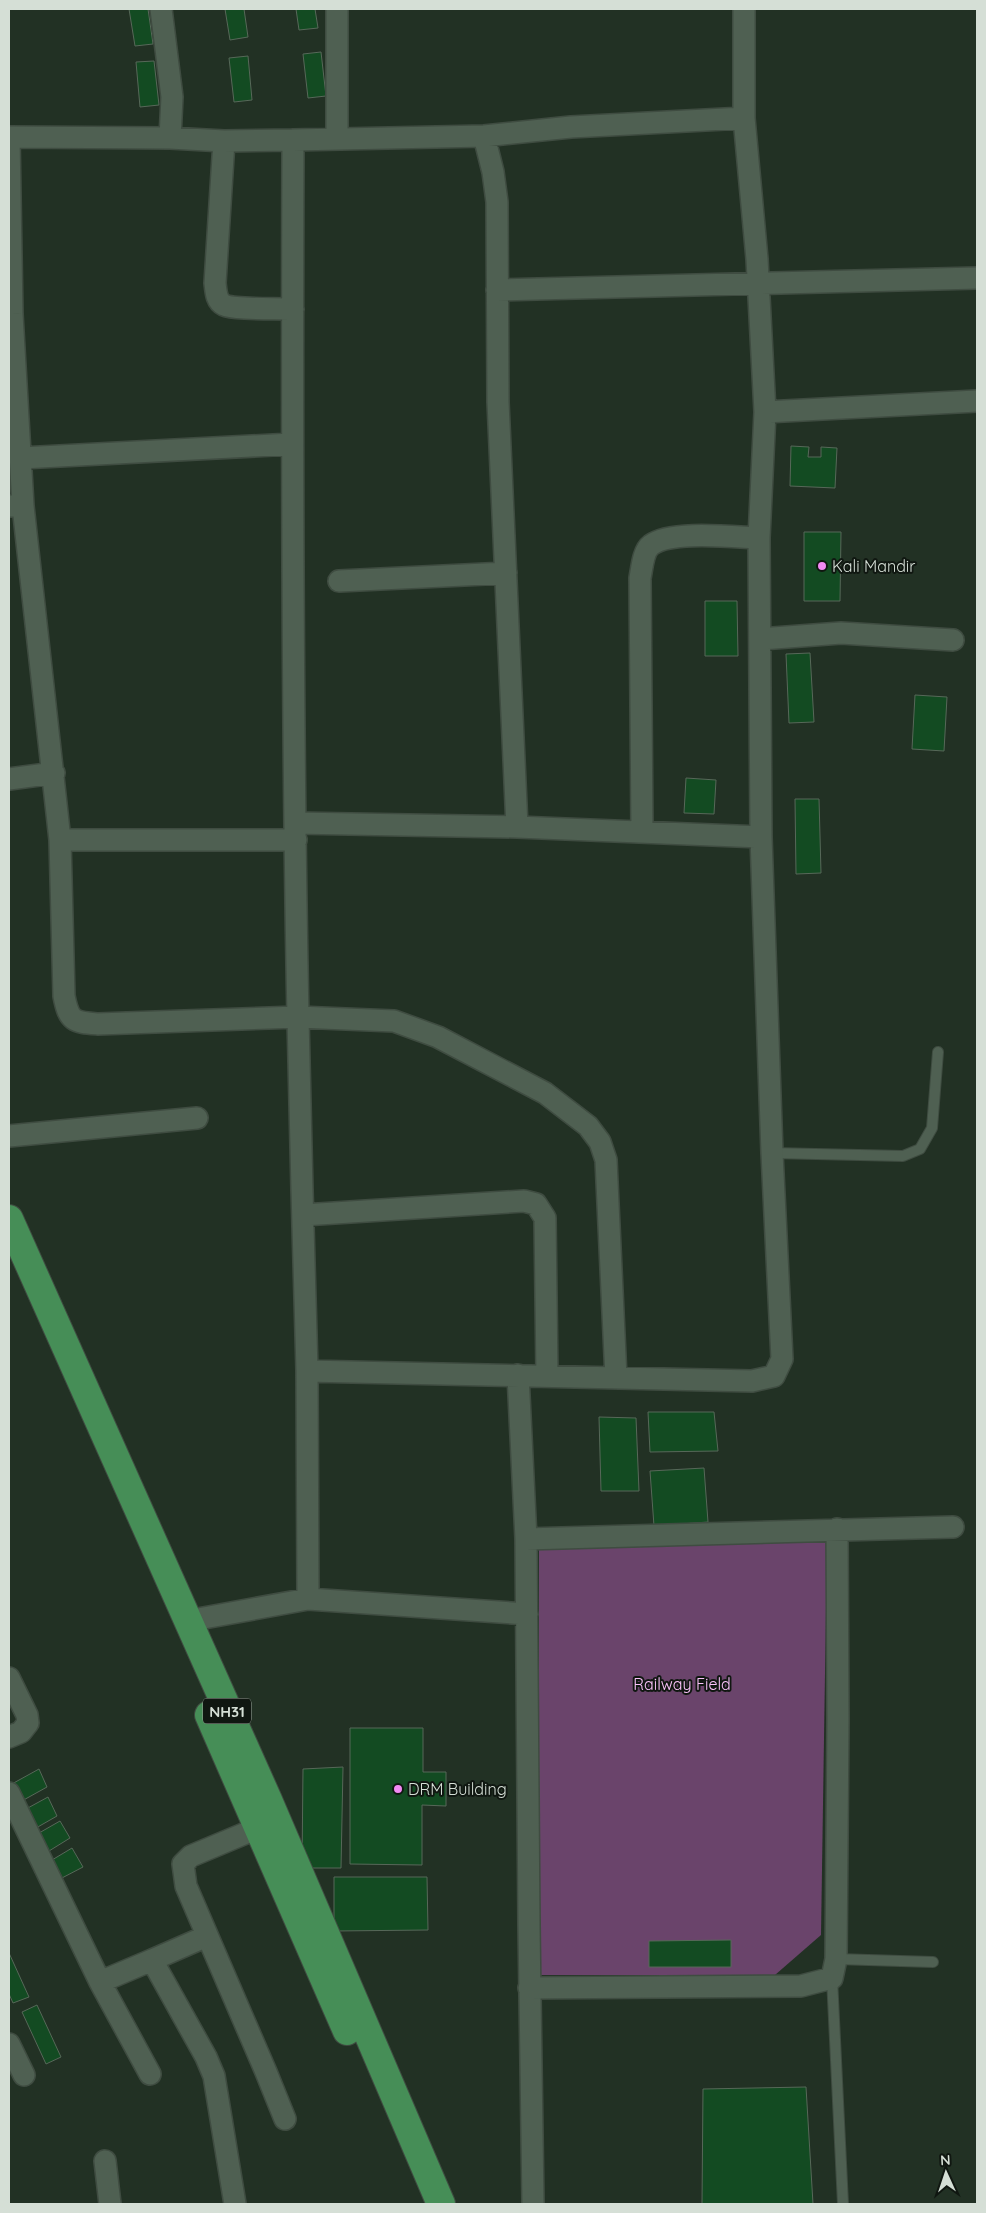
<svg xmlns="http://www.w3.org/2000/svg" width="986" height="2213" viewBox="0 0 986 2213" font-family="Quicksand,sans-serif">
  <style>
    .green { fill: #6a446b }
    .building { fill: #134b22; stroke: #576859 }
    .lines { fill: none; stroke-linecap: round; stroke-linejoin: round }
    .service-casing { stroke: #3f4c41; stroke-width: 12 }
    .minor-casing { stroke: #3f4c41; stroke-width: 24 }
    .trunk-casing { stroke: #3f4c41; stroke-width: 30 }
    .service { stroke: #4f6052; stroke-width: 10 }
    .minor { stroke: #4f6052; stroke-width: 21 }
    .trunk { stroke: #468e57; stroke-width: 28 }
    .poi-dot { fill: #f28af3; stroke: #101711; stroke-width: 2 }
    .labels { text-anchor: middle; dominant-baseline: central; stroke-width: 4; stroke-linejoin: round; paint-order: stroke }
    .shield { fill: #101711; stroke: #9aa39b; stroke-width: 1 }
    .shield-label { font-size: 15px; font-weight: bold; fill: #d5dfd6 }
    .poi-label { font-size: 16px; fill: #d5dfd6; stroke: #101711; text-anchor: start }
    .park-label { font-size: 16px; fill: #fac2fa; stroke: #101711 }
  </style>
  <rect width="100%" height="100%" fill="#223124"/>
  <path class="green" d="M539,1538L827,1542L821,1935L775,1975H539Z"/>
  <path class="building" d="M129,9H148L153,44L135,46Z
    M225,9H244L248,37L230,40Z
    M296,9H315L318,28L299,30Z
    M321,52L326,96L308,98L303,54Z
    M248,56L252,100L234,102L229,58Z
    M154,61L159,105L140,107L136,62Z
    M791,446L809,447L808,457H821V447L837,448L835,488L790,486Z
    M804,532H841L840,601H804Z
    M705,601H737L738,656H705Z
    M810,653L814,722L789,723L786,654Z
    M915,695L947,697L944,751L912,749Z
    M686,778L716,780L714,814L684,813Z
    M795,799H819L821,873L796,874Z
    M648,1412H714L718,1451L650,1452Z
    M599,1417L636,1418L639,1491H601Z
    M704,1468L708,1522L654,1526L650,1471Z
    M350,1728H423V1772H446V1806L422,1805V1865L350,1864Z
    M343,1767L341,1868H302L303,1769Z
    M39,1769L47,1787L20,1802L10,1785Z
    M48,1797L57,1816L36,1828L26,1809Z
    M60,1821L70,1838L49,1851L39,1833Z
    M72,1848L83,1867L60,1879L52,1860Z
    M334,1877H427L428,1930L334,1931Z
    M731,1940V1967H649V1941Z
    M9,1953L29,1997L13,2003L9,1994Z
    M37,2005L61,2057L46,2064L22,2012Z
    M806,2087L813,2204H702L703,2089Z"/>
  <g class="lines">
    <g class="service-casing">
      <path id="service" d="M772,1153L903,1156L920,1149L932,1128L938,1052
        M836,1959L933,1962
        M832,1978L843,2204"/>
    </g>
    <g class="minor-casing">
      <path id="minor" d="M161,9L172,97L170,138
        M744,118V9
        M484,136L493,172L497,202L498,402L517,827
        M9,137L170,138L224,141L293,140C292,432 292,725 298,1018C300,1136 304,1253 307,1371
        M337,139V9
        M224,141L215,283C216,291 216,301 224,305C235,310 278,308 293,309
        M497,290L977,278
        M765,412L977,401
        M21,458L292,444
        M9,506H23L12,314L9,137
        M23,506L60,840L64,996C69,1022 74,1022 98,1024L298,1017L394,1021L438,1037L545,1093L588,1126L600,1142L606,1160L616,1378
        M339,581L506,573
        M760,639L841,633L953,640
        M9,779L54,773
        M295,823L517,827L761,837
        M642,832L640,578C642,568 643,551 651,545C670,530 734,537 759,538
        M60,840H296
        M9,1136L197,1118
        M303,1215L524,1201L536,1204L545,1218L547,1376
        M518,1375L526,1539L529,1926L533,2204
        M526,1539L953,1527
        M308,1599L527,1614
        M187,1621L308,1599L307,1371L752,1381L774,1376L782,1359L772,1153L761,837L759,538L765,412L757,259L744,118L571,127L484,136L293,140
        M9,1678L27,1715L28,1723L21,1732L9,1737
        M9,1793L100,1982L150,2074
        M258,1828L191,1856L183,1864L186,1886L266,2072L285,2119
        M207,1936L152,1960L206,2057L214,2076L235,2204
        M100,1982L152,1960
        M529,1988L801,1986L832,1978L836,1959L838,1719L837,1529
        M9,2044L24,2075
        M105,2161L110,2204"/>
    </g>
    <g class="trunk-casing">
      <path id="trunk" d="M9,1219L268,1800L441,2204
        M209,1715L347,2031"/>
    </g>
    <use href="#service" class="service"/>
    <use href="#minor" class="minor"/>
    <use href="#trunk" class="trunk"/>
  </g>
  <g class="poi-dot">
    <circle cx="822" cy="566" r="5"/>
    <circle cx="398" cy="1789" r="5"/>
  </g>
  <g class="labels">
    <rect class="shield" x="203" y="1698.5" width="48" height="25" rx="4"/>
    <g class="shield-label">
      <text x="227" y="1711">NH31</text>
    </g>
    <g class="poi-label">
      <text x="832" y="566">Kali Mandir</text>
      <text x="408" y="1789">DRM Building</text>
    </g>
    <g class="park-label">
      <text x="682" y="1684">Railway Field</text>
    </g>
  </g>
  <rect width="986" height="2213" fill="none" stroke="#d5dfd6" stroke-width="20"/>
  <g transform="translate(946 2173) rotate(357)" stroke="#101711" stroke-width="4" paint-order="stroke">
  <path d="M0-4L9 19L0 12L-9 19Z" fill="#d5dfd6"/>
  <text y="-8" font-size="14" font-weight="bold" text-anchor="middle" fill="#d5dfd6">N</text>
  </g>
</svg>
